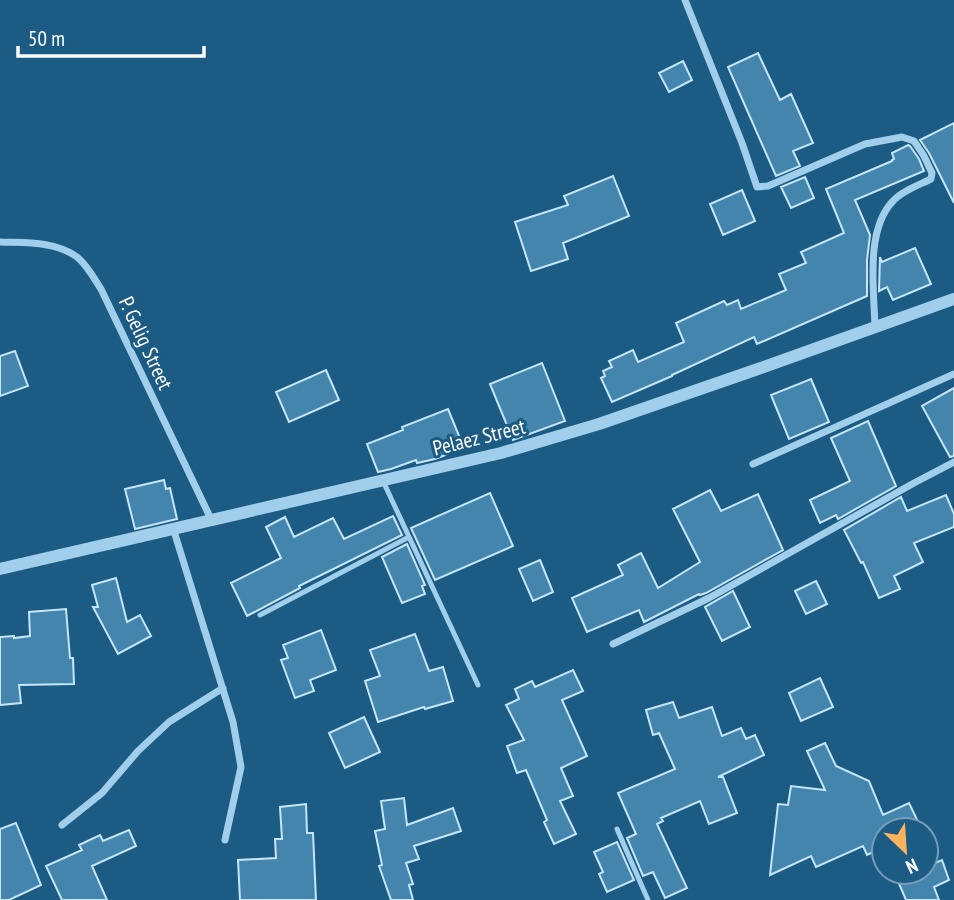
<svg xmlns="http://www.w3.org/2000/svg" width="954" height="900" viewBox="0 0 954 900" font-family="'PT Sans Narrow',sans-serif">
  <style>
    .building { fill: #4485ad; stroke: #c6e5f8; stroke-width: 2 }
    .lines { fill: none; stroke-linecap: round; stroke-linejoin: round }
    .service { stroke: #a1cfeb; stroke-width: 5 }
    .minor { stroke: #a1cfeb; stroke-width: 7 }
    .tertiary { stroke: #a1cfeb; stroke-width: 12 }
    .labels { text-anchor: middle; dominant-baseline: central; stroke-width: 6; stroke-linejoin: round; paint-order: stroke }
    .street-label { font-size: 21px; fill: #fff; stroke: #1b5b84 }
  </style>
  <rect width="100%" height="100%" fill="#1b5b84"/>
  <path class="building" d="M758,53L780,100L791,94L813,143L793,151L800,166L776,176L728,67Z
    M683,61L692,80L669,92L659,73Z
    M954,123V203L929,153L920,140Z
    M908,145L910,146L919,159L924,171L855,200L870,235L867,260V296L757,344L754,337L672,375V376L612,402L601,378L605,376L603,371L612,367L609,361L633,350L638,362L684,342L676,323L724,301L727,305L738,300L741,309L786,290L779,274L806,263L801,252L844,233L826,189L892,161V160L894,159L892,153Z
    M613,176L629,216L563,243L568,259L531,271L515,222L568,205L564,196Z
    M805,177L814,198L791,208L781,187Z
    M742,190L755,221L723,235L710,204Z
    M915,248L931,284L893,300L887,287L879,291L880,257L882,262Z
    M15,351L28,386L0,396V356Z
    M542,363L565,421L513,440L490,384Z
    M326,370L339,400L289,422L276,392Z
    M811,379L829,422L789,439L771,395Z
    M954,388V456L950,457L922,406Z
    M448,409L464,448L435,459L417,463L416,460L391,469L378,472L367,444L403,430L402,427Z
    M868,421L896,486L838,519L836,515L820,523L810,500L850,481L831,438Z
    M164,480L166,489L170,488L177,519L135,529L125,489Z
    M710,490L721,511L758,494L783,550L706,593L700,595L699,594L644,622L639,610L587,632L572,598L623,575L618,565L641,553L658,588L700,562L673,509Z
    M490,493L513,546L435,580L411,528Z
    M946,495L954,514V527L914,543L923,562L894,576L900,589L879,598L863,562L861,563L844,530L901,497L907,511Z
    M393,516L402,535L299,586L300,588L247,616L231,583L281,558L266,527L285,517L294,537L333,518L344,539Z
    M407,544L425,585L422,586L425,594L402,603L382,557Z
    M540,560L553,592L533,601L519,569Z
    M116,578L127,622L140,615L151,636L118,654L93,607H98L92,585Z
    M816,581L827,604L806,614L795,591Z
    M733,591L750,627L722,641L705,607Z
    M66,609L70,658H73L74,684L19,685L21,703L0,705V637L14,636V638L30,636L29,612Z
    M321,630L336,670L310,680L314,691L295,698L281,660L288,658L283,645Z
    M415,634L429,671L443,667L453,701L425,709L424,707L378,722L365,681L380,676L370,650Z
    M573,670L583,691L562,700L587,756L561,768L573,796L560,801L576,834L554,844L544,822L547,820L526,770L517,773L507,746L524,740L506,705L519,699L515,689L532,681L535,687Z
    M820,678L833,707L801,721L789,693Z
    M673,702L679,718L712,707L722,736L741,728L746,739L755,735L764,755L718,777H723L737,813L709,824L700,801L661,818L663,821L657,824L687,888L665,898L653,872L643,876L627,838L636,834L618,793L675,769L659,733L653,735L646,710Z
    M364,717L380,752L345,768L329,733Z
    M825,743L836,766L869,781L883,815L909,803L922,830H884V847L867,855L863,846L816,867L811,856L770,875L778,804L788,805L791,786L825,790L807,751Z
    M404,798L407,825L453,808L461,831L414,846L419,859L406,863L413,884L409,885L413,900H391L379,866L382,865L375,831L385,829L381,801Z
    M306,804L307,833H313L316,900H240L238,860L276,858L275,839H282L280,807Z
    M16,823L41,885L9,900H0V829Z
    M129,830L136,846L92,866L107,900H62L46,866L82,850L79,845L100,835L103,841Z
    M617,842L634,880L607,892L599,874L603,872L594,852Z
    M942,860L949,880L934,887L939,900H906L897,879L913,872H926V867Z"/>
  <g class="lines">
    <path class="service" d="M383,481L478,685
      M260,615L409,537
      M617,829L648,900"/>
    <path class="minor" d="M685,0L742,143L757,187L768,186L865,144L902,137L914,141L924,156L932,173L931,179C919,185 902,191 893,201C865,230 874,290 875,327
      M0,242C26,243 55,241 77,257C87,265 94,278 101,289L211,519
      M753,464L954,374
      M173,528L233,722L241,767L225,840
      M613,644L709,598L914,483L954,462
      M62,825L102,793L138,751L169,722L223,688"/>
    <path class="tertiary" d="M0,569L501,453L599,424L758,369L954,299"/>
  </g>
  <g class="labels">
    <g class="street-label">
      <text transform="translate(146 343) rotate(65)">P. Gelig Street</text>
      <text transform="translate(479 437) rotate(-14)">Pelaez Street</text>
    </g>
  </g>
  <g transform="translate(905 851) rotate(155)"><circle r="33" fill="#1b5b84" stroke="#769db5" stroke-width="2"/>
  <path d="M0-5L12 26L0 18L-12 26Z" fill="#fcb35e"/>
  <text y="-10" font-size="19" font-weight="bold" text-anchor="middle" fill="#ffffff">N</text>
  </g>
  <path d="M18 46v10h186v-10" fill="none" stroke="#ffffff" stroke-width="3.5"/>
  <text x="28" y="46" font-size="21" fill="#ffffff" stroke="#1b5b84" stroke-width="5" paint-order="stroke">50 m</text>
</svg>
